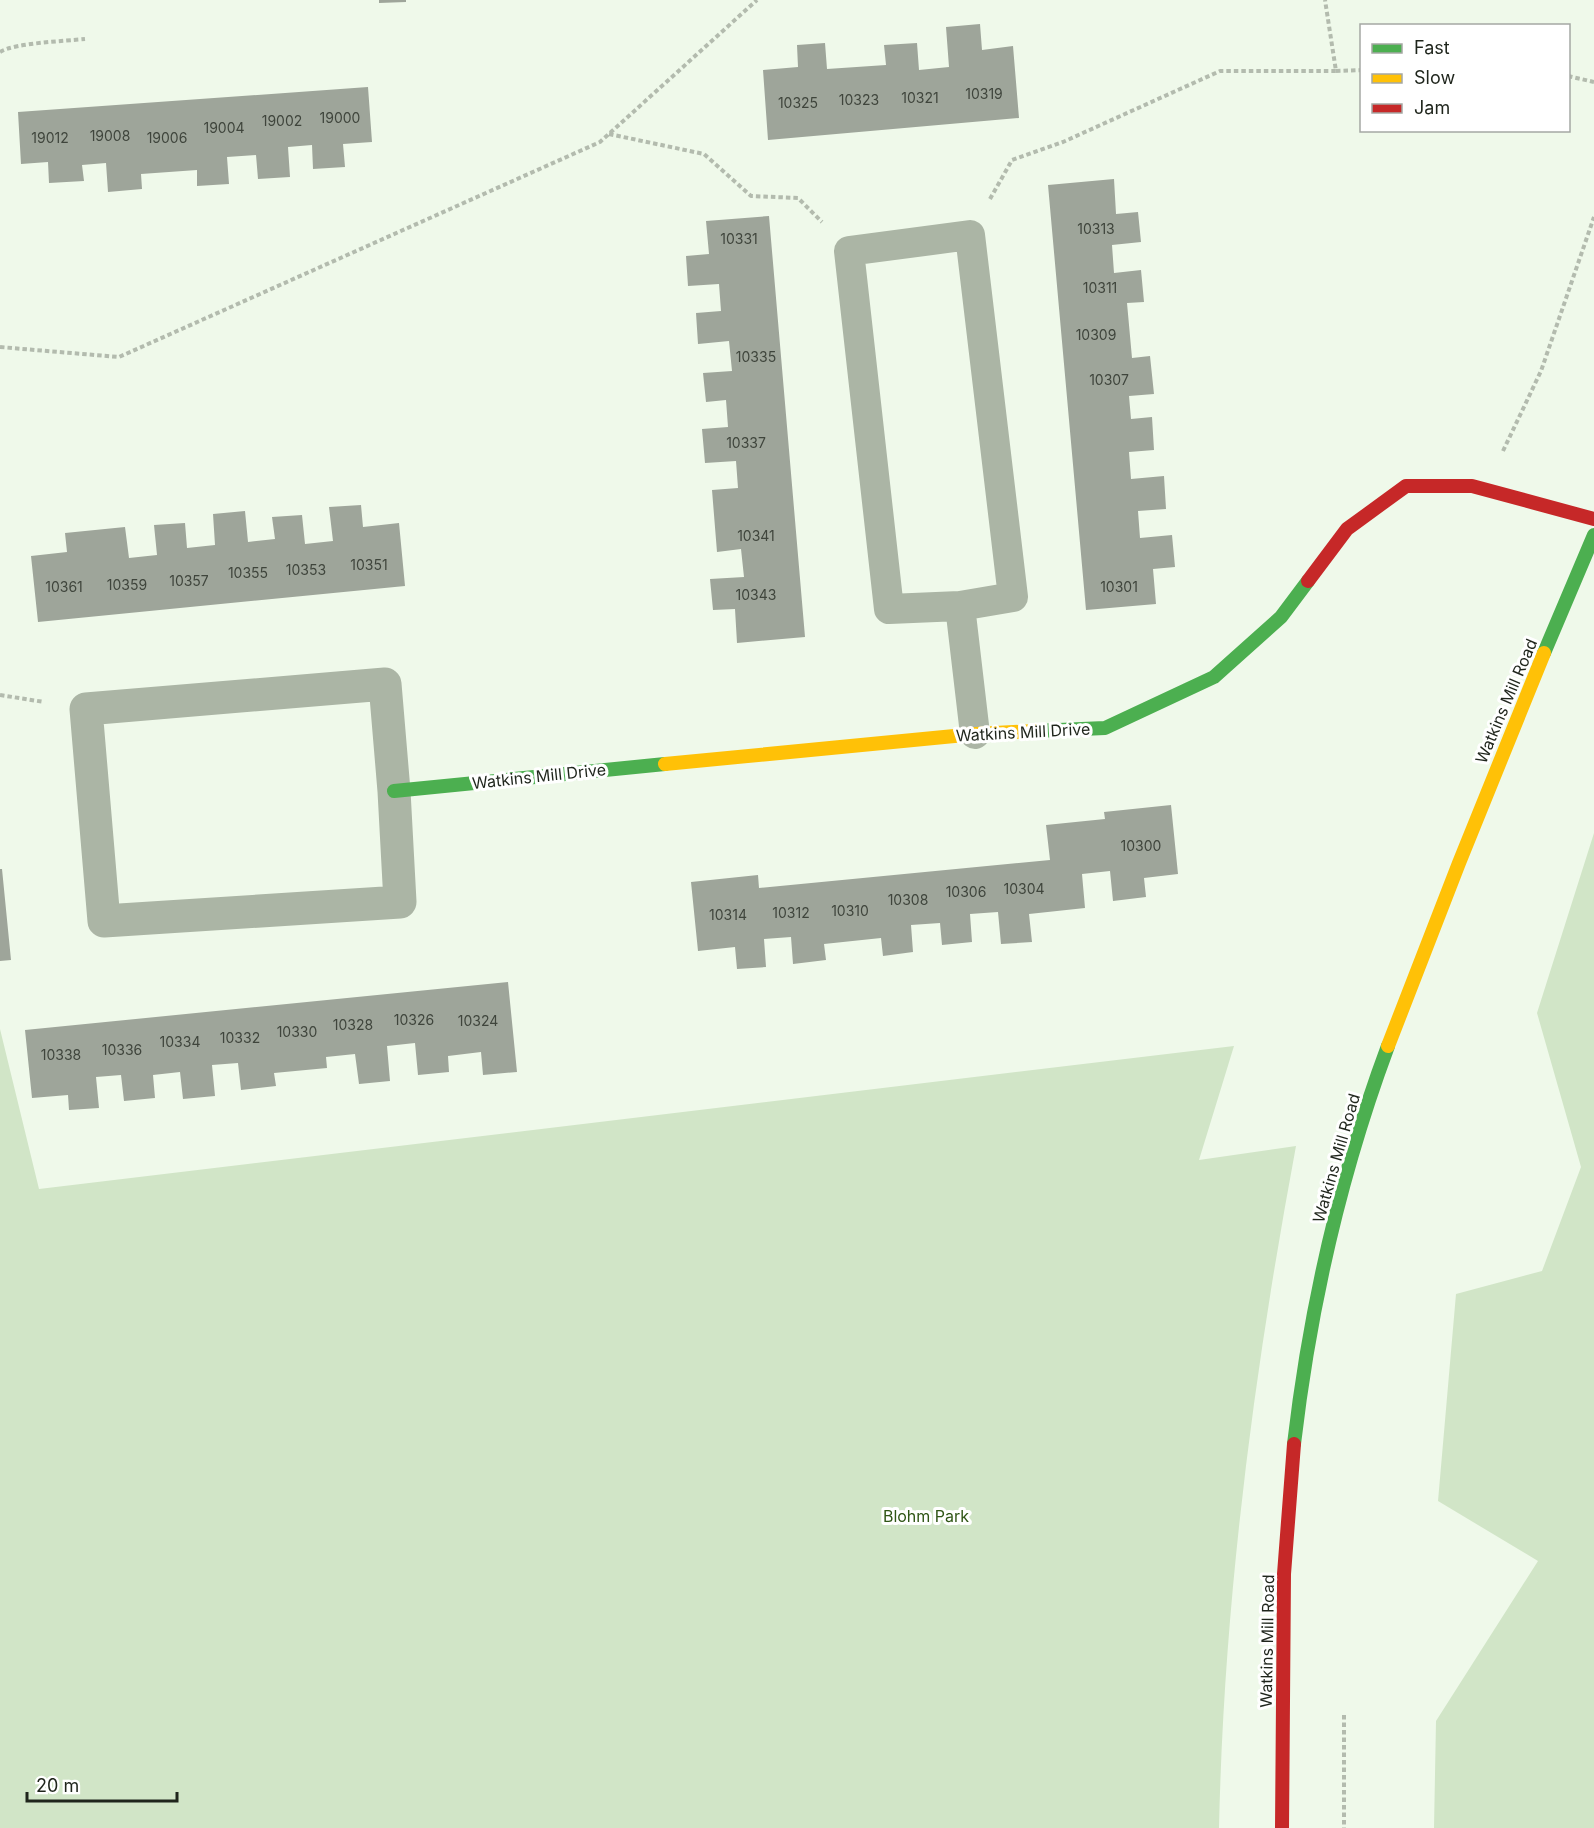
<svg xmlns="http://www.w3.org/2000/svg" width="1594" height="1828" viewBox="0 0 1594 1828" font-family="Inter,sans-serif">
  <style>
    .green { fill: #d1e5c7 }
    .building { fill: #9ea59a }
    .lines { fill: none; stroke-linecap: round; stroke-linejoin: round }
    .path { stroke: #b3bbae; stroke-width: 4; stroke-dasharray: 4.5 3; stroke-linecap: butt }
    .lane { stroke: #abb5a5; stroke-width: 30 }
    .street { stroke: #abb5a5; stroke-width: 33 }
    .fast { stroke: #4caf50; stroke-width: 14 }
    .slow { stroke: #ffc107; stroke-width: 14 }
    .jam { stroke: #c62828; stroke-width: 14 }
    .labels { text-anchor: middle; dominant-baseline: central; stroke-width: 6; stroke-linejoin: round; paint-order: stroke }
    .number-label { font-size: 14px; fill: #3f453c }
    .street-label { font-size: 16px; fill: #1f251c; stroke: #fff }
    .park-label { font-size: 16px; fill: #2f5515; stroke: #fff }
  </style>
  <rect width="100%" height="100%" fill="#eff9ea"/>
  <path class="green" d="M1594,833V1828H1434L1436,1721L1538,1561L1438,1501L1456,1294L1542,1271L1581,1167L1537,1013Z
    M0,1029L39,1189L1234,1046L1199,1160L1296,1146C1254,1371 1224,1599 1219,1828H0Z"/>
  <path class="building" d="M379,0H406V2L379,3Z
    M980,24L982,50L1013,46L1019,118L768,140L763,70L798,67L797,45L825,43L827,69L886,65L884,45L917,43L919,70L949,67L946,27Z
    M368,87L372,142L343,144L345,167L313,169L312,145L288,147L290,177L258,179L256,155L227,157L229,184L197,186V170L141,174L142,189L108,192L106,163L82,165L84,181L49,183L48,162L21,164L18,112Z
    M1114,179L1116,214L1138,212L1141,242L1112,245L1114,273L1141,270L1144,302L1127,303L1132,358L1150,356L1154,394L1129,396L1131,419L1152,417L1154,450L1129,452L1131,479L1164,476L1166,509L1138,511L1140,538L1172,535L1175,567L1153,569L1156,604L1086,610L1048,185Z
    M769,216L805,637L737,643L735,609L713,610L710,579L744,577L741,549L717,552L712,490L738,488L736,461L705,463L702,429L728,427L726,400L706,402L703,373L732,371L729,341L698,344L696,313L721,311L719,284L688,286L686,256L709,254L706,221Z
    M361,505L363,527L399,523L405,586L38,622L31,556L67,552L65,533L125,527L129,558L157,555L154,525L185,523L187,548L215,545L213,514L245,511L248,542L275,539L272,517L302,515L305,544L333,541L329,507Z
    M1171,805L1178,874L1144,878L1146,897L1113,901L1110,871L1082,874L1085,908L1029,914L1032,942L1001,944L998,912L970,914L972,942L942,945L940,923L911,925L913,952L883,956L881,938L824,944L826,960L793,964L791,937L764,939L766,967L737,969L735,947L698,951L691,882L758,875L759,888L1050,860L1046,825L1105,819L1104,812Z
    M0,869H2L11,960L0,961Z
    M508,982L517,1072L483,1075L481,1052L448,1056L449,1072L418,1075L415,1043L387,1046L390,1081L359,1084L355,1054L326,1057L327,1068L274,1073L276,1086L241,1090L238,1063L212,1065L215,1096L183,1099L180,1072L153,1075L155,1098L124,1101L121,1075L96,1077L99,1108L69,1110L68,1095L32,1098L25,1030Z"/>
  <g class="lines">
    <path class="path" d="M0,52C14,43 66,41 85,39
      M1336,71L1362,70
      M1568,76L1594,82
      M609,134L704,154L751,196L798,198L822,222
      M990,199L1012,160L1063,142L1220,71H1336L1325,0
      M0,347L119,357L600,142L757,0
      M1503,451L1541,371L1594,217
      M0,695L44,702
      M1344,1715V1828"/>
    <path class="lane" d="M960,606L889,609L849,251L970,235L1013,597L960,606L975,734"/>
    <path class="street" d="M385,684L394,791L400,902L104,921L86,709Z"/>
    <path class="fast" d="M1544,653L1594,535
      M1035,731L1105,728L1214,677L1281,617L1308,581
      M394,791L665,764
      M1294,1444C1310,1307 1340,1175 1388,1046"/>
    <path class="slow" d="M665,764L975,734L1035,731
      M1388,1046L1459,863L1544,653"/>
    <path class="jam" d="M1308,581L1347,529L1406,486H1472L1594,519
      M1282,1828L1284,1574L1294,1444"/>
  </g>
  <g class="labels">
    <g class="number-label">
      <text x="984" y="93">10319</text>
      <text x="920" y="97">10321</text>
      <text x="859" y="99">10323</text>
      <text x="798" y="102">10325</text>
      <text x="340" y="117">19000</text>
      <text x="282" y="120">19002</text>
      <text x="224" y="127">19004</text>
      <text x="110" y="135">19008</text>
      <text x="50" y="137">19012</text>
      <text x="167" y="137">19006</text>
      <text x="1096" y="228">10313</text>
      <text x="739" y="238">10331</text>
      <text x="1100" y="287">10311</text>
      <text x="1096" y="334">10309</text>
      <text x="756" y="356">10335</text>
      <text x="1109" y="379">10307</text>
      <text x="746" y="442">10337</text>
      <text x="756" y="535">10341</text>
      <text x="369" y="564">10351</text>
      <text x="306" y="569">10353</text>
      <text x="248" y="572">10355</text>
      <text x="189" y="580">10357</text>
      <text x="127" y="584">10359</text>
      <text x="64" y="586">10361</text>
      <text x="1119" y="586">10301</text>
      <text x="756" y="594">10343</text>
      <text x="1141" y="845">10300</text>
      <text x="1024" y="888">10304</text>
      <text x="966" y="891">10306</text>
      <text x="908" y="899">10308</text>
      <text x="850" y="910">10310</text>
      <text x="791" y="912">10312</text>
      <text x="728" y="914">10314</text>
      <text x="414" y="1019">10326</text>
      <text x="478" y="1020">10324</text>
      <text x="353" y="1024">10328</text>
      <text x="297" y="1031">10330</text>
      <text x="240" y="1037">10332</text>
      <text x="180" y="1041">10334</text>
      <text x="122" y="1049">10336</text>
      <text x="61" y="1054">10338</text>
    </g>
    <g class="street-label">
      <text transform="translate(1506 701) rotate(-67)">Watkins Mill Road</text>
      <text transform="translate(1023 732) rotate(-3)">Watkins Mill Drive</text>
      <text transform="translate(539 776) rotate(-6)">Watkins Mill Drive</text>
      <text transform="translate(1336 1158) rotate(-74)">Watkins Mill Road</text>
      <text transform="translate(1267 1641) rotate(-89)">Watkins Mill Road</text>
    </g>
    <g class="park-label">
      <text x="926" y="1516">Blohm Park</text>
    </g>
  </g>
  <rect x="1360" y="24" width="210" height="108" fill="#ffffff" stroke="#a5a8a4" stroke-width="1.5"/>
  <rect x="1372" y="44" width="30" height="9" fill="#4caf50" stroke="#a5a8a4" stroke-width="1.5"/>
  <text x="1414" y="54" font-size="18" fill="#1f251c">Fast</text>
  <rect x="1372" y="74" width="30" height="9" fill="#ffc107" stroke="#a5a8a4" stroke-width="1.5"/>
  <text x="1414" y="84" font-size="18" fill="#1f251c">Slow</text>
  <rect x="1372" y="104" width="30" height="9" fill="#c62828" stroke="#a5a8a4" stroke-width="1.5"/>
  <text x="1414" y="114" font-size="18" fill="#1f251c">Jam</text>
  <path d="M27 1792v9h150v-9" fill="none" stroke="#1f251c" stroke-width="3"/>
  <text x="36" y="1792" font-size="18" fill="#1f251c" stroke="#ffffff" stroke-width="4.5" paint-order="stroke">20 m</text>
</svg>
